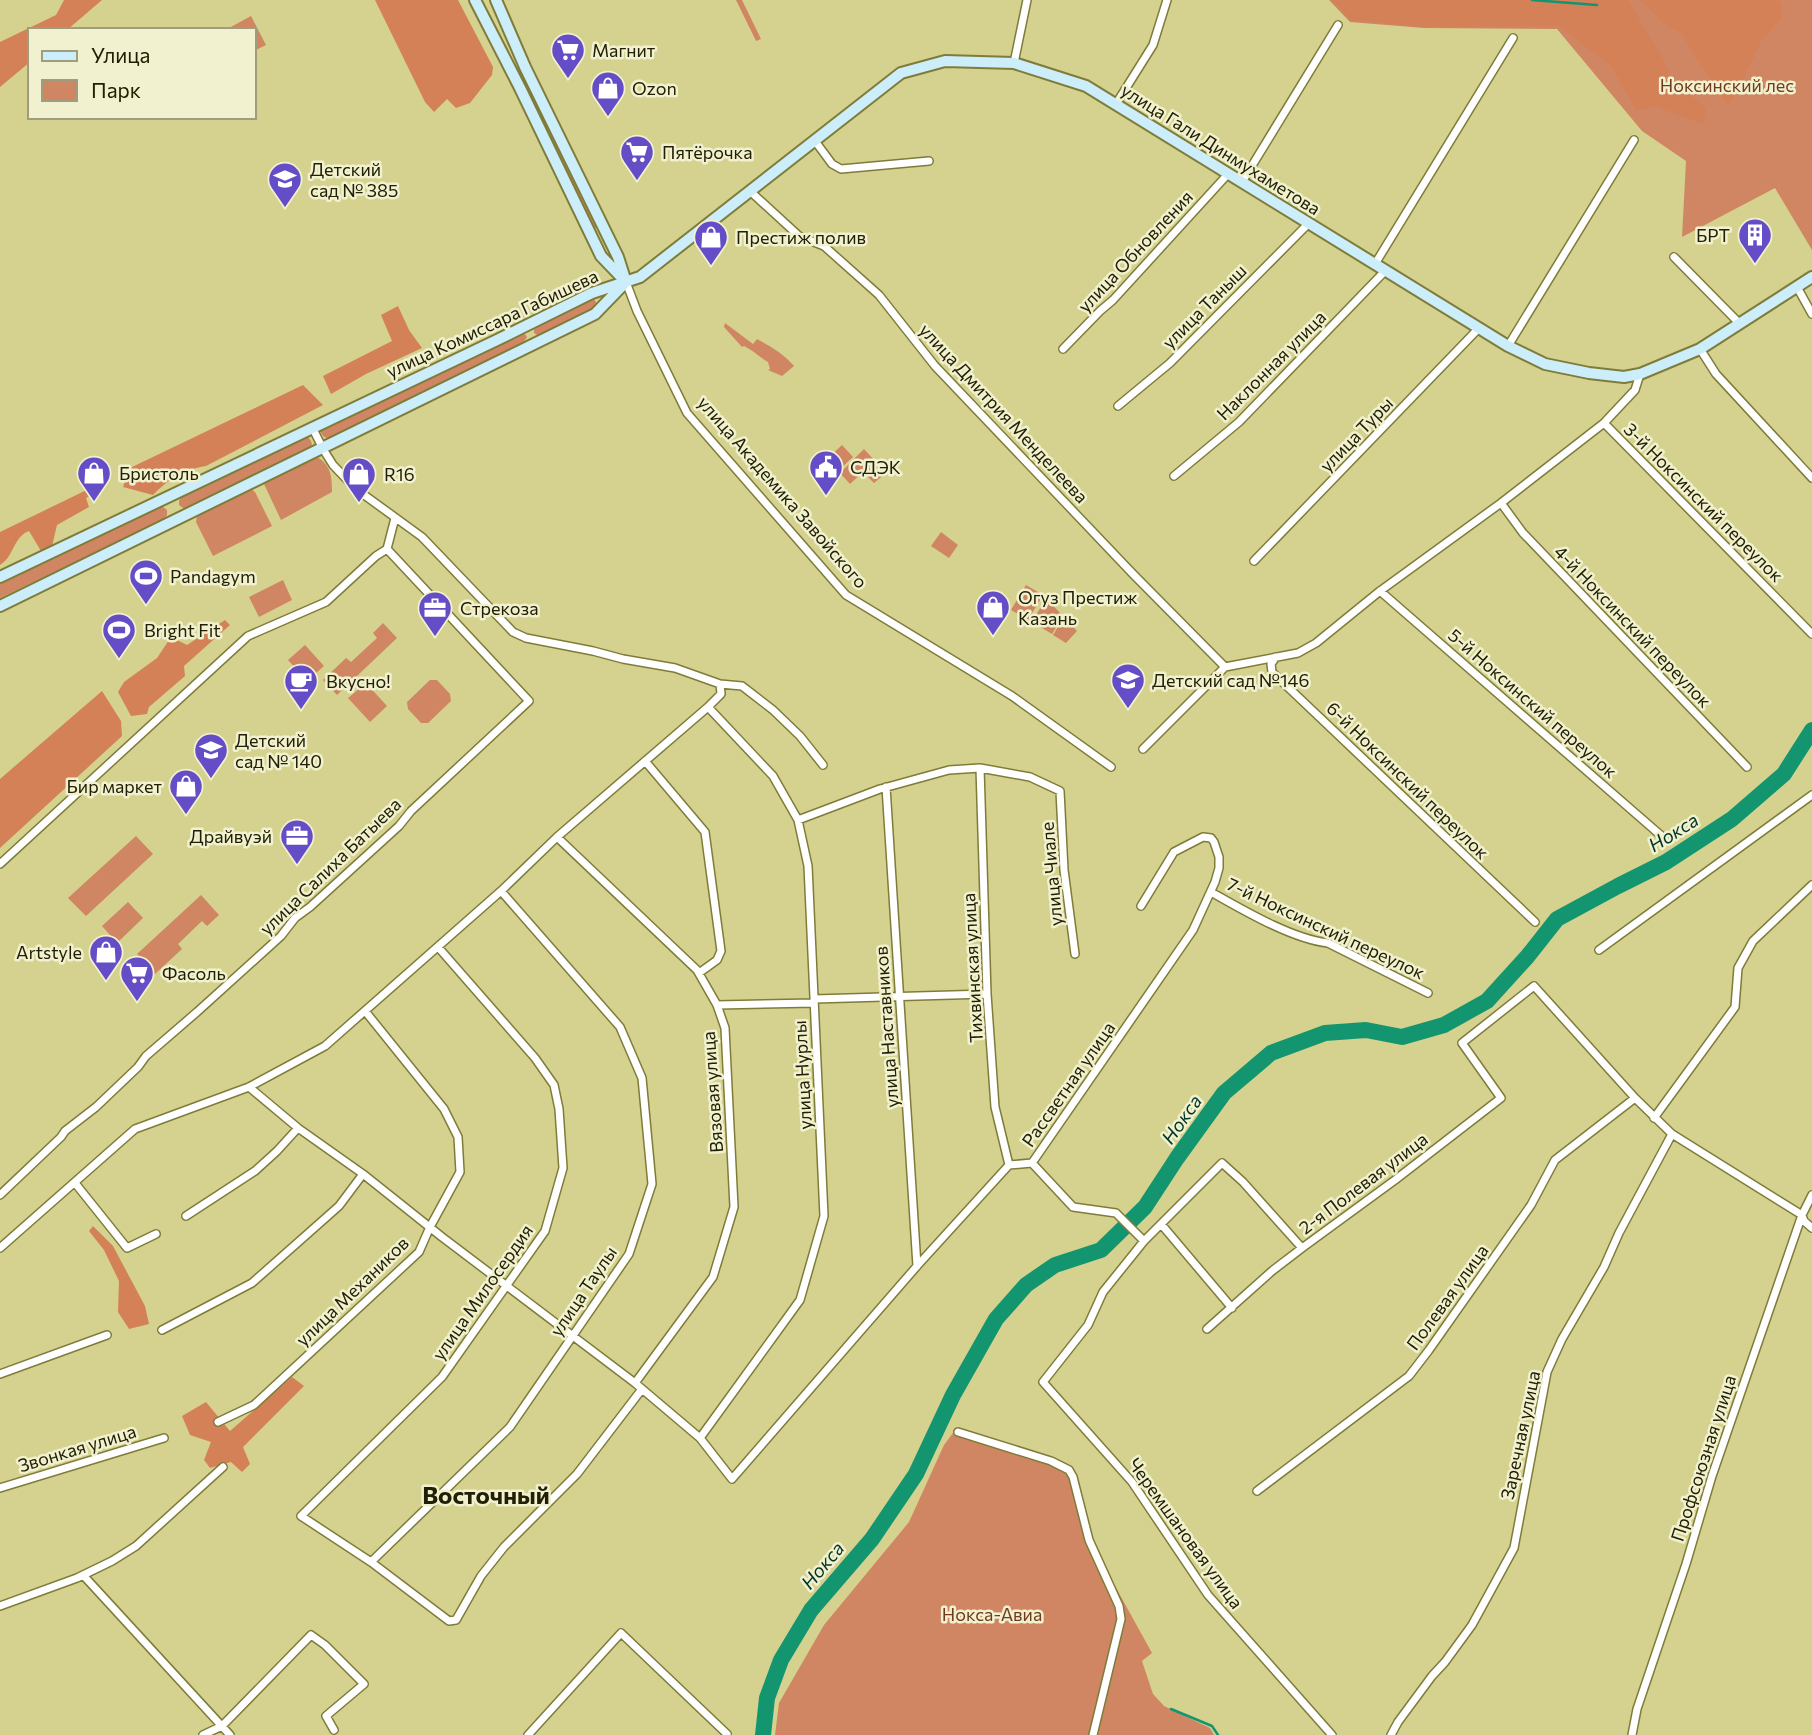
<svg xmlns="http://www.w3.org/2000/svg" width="1812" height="1735" viewBox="0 0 1812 1735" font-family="Commissioner,sans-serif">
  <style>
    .green { fill: #d08662 }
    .forest { fill: #d58157 }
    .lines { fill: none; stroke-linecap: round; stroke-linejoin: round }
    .stream { stroke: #139570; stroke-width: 2.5 }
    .river { stroke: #139570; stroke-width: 16 }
    .street-casing { stroke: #7f7c3a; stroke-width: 10 }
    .secondary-casing { stroke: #7f7c3a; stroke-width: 14 }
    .street { stroke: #fff; stroke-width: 7 }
    .secondary { stroke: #ccedfa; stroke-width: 10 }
    .labels { text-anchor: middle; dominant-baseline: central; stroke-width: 5; stroke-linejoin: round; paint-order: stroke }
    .poi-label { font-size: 18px; fill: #212004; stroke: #f1f1cf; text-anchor: start }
    .park-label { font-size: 18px; fill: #723b1d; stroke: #f1f1cf }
    .street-label { font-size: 18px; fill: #212004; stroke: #f1f1cf }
    .water-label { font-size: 19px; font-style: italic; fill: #013626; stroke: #f1f1cf }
    .district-label { font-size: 24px; font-weight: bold; fill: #212004; stroke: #f1f1cf }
  </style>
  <rect width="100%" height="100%" fill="#d4d28e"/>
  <path class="green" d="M736,0H742L761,39L756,41Z
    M1329,0H1812V250L1775,188L1682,237L1686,161L1642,131L1557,29L1424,28L1350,22Z
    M251,16L266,45L254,51V30H230L229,28Z
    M531,89L598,227L591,230L524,92Z
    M593,297L599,308L539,336L534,333V326Z
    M725,323L753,344L757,339C770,346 784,354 794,366L782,376L768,370L770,369L768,362C759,357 753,350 744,346L742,347L724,327Z
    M523,332L527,337L523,343L328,438L324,437L321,433V430Z
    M302,437H308L311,441L312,445L308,449L188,508H183L179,505V501L181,497Z
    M842,445L853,457L838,471L827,459Z
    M864,449L886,473L874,483L863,472L850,484L840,473Z
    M316,456C331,465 332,476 332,492L281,520L264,484L267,480Z
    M251,489L255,492L272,526L213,556L196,522L197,515Z
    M159,507H163L167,510V515L164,519L0,598V584Z
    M941,532L958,545L949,558L931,546Z
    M283,580L292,600L259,617L249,597Z
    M1026,585L1043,595L1028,620L1011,610Z
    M1046,598L1063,616L1052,634L1032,622Z
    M1064,617L1077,631L1066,643L1053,635Z
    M383,623L397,638L337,695L323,680L346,658L351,662L377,638L373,633Z
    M305,645L324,666L307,681L288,660Z
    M430,680H437L450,694L451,701L428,723H421L408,709L407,702Z
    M366,683L387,706L370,722L348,698Z
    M136,836L153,854L86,916L68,898Z
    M201,895L219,915L207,926L202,921L178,944L182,949L155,974L137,954Z
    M128,902L143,918L117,943L102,926Z
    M956,1429L1071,1470L1091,1536L1099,1557L1152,1653L1142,1661L1153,1694L1164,1706L1210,1728L1214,1735H775L779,1703L824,1625L909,1522L944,1445Z"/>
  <path class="forest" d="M64,0H102L67,30H30V62L0,87V42L56,15Z
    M375,0H458L493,67L492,75L470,103L456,108L447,99L434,112L425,102Z
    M1332,0H1628L1664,61L1675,84L1707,108L1703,124L1654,106L1637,111L1611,66L1559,26L1424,27L1351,20Z
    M1640,0H1772L1781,2L1782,17L1761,42L1729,107L1680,32L1669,28Z
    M398,306L409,330L422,348L366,374L331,394L323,376L392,341L381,315Z
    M303,385L323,405L206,466C182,470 169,479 153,495L123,487L130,468Z
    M101,483L100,491L86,498L89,507L57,525L52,546L41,551L29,531C13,537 14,557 0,565V532Z
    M225,620L230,625L184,666L185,676L149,707L147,714L131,716L118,692L124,682L157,658L171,637L187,645Z
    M102,691L121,721L122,736L0,848V779Z
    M93,1226L113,1246L145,1306L149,1324L129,1329L118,1312L119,1281L104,1250L89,1231Z
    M292,1377L304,1386L243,1447L250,1464L242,1472L231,1462L210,1468L204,1460L211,1442L190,1435L182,1416L206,1402L230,1431Z"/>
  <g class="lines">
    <path class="stream" d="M1532,0L1597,5
      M1171,1709L1212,1726L1218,1735"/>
    <path class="river" d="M763,1735L767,1698L781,1660L811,1610L872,1539L916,1474L953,1395L996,1319L1026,1285L1055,1265L1101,1250L1145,1207L1177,1158L1224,1093L1271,1053L1325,1033L1366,1030L1402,1037L1444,1025L1487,1001L1527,957L1557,919L1618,886L1666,862L1732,819L1784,774L1812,730"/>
    <g class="street-casing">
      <path id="street" d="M1014,63L1027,0
        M1116,104L1153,45L1167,0
        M815,141L832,164L841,169L929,161
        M1242,182L1338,25
        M751,192L799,236L824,246L879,295L935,366L1133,574L1225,667
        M1674,257L1740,324
        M1375,264L1513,38
        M626,282L637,311L687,413L846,595L1012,696L1111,767
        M1797,287L1812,314
        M1508,346L1634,140
        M1063,349L1100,311L1113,300L1228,174
        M1700,349L1716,374L1812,478
        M1118,406L1170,363L1309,223
        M1604,423L1812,634
        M312,427L323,449L333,465L356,489L422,537L513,632L526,638L593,651L623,659L675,668L720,684L742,686L773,710L800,736L823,765
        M1174,476L1239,422L1386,270
        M1501,503L1523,533L1747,767
        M1254,561L1479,328
        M1380,591L1665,839
        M1276,657L1271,664L1272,672L1535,922
        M1143,749L1225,667L1298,653L1316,643L1380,591L1501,503L1604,423L1635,390L1640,374
        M645,761L705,832L721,951L717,960L699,973
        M980,768L987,994L995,1107L1009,1165
        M886,787L917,1266
        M798,820L880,789L949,770L980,768L1030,777L1060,791L1064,870L1075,954
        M557,837L697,970L717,1005L725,1028L734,1207L713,1277L635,1383
        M0,864L248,636L326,602L376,556L387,549L395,518
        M1211,892C1243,910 1292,939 1328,943L1428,993
        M438,947L535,1058L554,1085L559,1109L563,1168L545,1231L442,1377L301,1516L371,1562L449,1621L456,1620L481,1576L504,1547L577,1474L642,1389
        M1599,950L1812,795
        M814,999L987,994
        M717,1005L814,1003
        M249,1087L298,1128L363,1174L442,1237L635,1383L700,1438L732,1479L917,1266L1009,1165L1032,1163L1193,930L1215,882L1219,868V857L1214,842L1211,838L1203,837L1174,852L1141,906
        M1654,1118L1735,1007L1738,968L1753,941L1812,885
        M1032,1163L1073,1207L1116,1213L1144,1241
        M75,1183L127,1248L156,1234
        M0,1195L61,1137L65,1131L96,1107L138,1067L146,1056L197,1012L281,936L295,918L310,907L399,826L411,811L529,701L387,549
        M186,1216L255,1171L277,1151L298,1128
        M1161,1224L1232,1308
        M0,1248L135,1129L249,1087L325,1046L501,891L557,837L708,707L721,694L720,684
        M1302,1248L1243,1182L1222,1163L1144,1241L1103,1292L1088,1325L1043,1382L1132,1482L1208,1595L1332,1735
        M1207,1329L1272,1271L1302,1248L1395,1180L1501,1098L1462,1043L1534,986L1635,1098L1672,1134L1802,1215L1804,1221L1812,1228
        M162,1330L252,1283L339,1206L363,1174
        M0,1374L107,1335
        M218,1422L254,1405L419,1252L430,1227L460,1172L458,1137L444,1109L365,1011
        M958,1432L1051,1461L1069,1470L1073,1477L1089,1540L1119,1606L1121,1619L1093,1735
        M700,1438L800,1300L824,1216L808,866L798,820L773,776L708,707
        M0,1488L164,1438
        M1257,1491L1409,1376L1429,1350L1531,1205L1555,1160L1635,1098
        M371,1562L510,1427L629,1254L652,1184L642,1078L620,1027L501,891
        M83,1575L230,1735
        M0,1606L77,1578L112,1561L136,1546L223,1467
        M203,1735L222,1726L311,1635L325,1645L364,1684L326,1716L334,1730
        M528,1735L621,1633L727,1734
        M1391,1735L1398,1722L1432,1676L1445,1662L1472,1625L1514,1548L1547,1372L1562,1339L1604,1267L1619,1233L1672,1134
        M1632,1735L1637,1709L1686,1564L1712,1476L1802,1215L1812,1195"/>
    </g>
    <g class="secondary-casing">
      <path id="secondary" d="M475,0L520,88L601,256L626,282
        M496,0L525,67L618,257L625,279
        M0,577L497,340L592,293L640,277L901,73L945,61L1014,63L1086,86L1508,346L1545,364L1589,373L1624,377L1640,374L1700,349L1812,277
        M0,606L595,314L624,284"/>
    </g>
    <use href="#street" class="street"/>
    <use href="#secondary" class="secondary"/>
  </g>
  <defs>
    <g id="supermarket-pin" transform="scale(1.75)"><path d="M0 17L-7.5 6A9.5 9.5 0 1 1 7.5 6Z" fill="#644dc6" stroke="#f1f1cf"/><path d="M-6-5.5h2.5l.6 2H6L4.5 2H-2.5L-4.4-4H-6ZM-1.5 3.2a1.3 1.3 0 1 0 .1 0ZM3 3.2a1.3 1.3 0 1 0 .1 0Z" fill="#fff"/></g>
    <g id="shop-pin" transform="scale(1.75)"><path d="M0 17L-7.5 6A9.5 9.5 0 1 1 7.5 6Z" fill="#644dc6" stroke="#f1f1cf"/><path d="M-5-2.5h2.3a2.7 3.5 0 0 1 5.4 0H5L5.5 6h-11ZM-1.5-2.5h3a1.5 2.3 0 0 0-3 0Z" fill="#fff"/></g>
    <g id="school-pin" transform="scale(1.75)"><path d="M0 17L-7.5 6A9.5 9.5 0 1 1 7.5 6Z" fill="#644dc6" stroke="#f1f1cf"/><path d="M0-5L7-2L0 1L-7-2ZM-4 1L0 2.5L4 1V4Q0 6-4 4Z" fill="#fff"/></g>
    <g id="building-pin" transform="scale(1.75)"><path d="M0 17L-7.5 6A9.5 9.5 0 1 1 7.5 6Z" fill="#644dc6" stroke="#f1f1cf"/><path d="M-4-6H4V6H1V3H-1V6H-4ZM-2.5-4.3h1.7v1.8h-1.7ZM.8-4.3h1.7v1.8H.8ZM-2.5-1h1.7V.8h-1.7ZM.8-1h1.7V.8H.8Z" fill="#fff"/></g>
    <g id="civic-pin" transform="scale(1.75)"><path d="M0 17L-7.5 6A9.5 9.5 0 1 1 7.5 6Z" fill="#644dc6" stroke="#f1f1cf"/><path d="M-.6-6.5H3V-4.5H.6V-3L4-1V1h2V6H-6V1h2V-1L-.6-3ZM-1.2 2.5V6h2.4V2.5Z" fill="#fff"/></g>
    <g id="stadium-pin" transform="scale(1.75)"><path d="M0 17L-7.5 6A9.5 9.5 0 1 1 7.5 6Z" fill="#644dc6" stroke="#f1f1cf"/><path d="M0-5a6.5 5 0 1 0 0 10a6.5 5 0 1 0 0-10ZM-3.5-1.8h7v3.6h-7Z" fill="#fff"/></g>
    <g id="office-pin" transform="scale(1.75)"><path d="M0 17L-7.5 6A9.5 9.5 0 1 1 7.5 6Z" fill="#644dc6" stroke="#f1f1cf"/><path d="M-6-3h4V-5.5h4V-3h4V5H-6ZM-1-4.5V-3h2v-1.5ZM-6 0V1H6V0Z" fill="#fff"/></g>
    <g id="cafe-pin" transform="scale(1.75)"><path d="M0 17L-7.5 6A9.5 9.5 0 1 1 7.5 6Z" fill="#644dc6" stroke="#f1f1cf"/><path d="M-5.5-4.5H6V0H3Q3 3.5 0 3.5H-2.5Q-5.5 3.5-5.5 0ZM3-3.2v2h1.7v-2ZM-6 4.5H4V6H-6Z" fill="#fff"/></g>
  </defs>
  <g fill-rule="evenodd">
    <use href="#supermarket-pin" x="568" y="50"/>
    <use href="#shop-pin" x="608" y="88"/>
    <use href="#supermarket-pin" x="637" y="152"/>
    <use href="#school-pin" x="285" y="179"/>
    <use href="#building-pin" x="1755" y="235"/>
    <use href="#shop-pin" x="711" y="237"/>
    <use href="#civic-pin" x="826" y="467"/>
    <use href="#shop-pin" x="94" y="473"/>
    <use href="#shop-pin" x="359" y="474"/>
    <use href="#stadium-pin" x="146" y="576"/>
    <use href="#shop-pin" x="993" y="607"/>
    <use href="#office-pin" x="435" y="608"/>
    <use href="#stadium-pin" x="119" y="630"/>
    <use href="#school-pin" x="1128" y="680"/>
    <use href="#cafe-pin" x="301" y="681"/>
    <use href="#school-pin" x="211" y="750"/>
    <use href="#shop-pin" x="186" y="786"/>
    <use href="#office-pin" x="297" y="836"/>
    <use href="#shop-pin" x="106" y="952"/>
    <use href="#supermarket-pin" x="137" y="973"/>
  </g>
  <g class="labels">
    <g class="poi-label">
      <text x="592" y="50">Магнит</text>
      <text x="632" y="88">Ozon</text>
      <text x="662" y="152">Пятёрочка</text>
      <text x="310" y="169">Детский<tspan x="310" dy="21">сад № 385</tspan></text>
      <text x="1730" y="235" text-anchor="end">БРТ</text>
      <text x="736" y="237">Престиж полив</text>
      <text x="850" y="467">СДЭК</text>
      <text x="119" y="473">Бристоль</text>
      <text x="384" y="474">R16</text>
      <text x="170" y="576">Pandagym</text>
      <text x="1018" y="597">Огуз Престиж<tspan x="1018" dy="21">Казань</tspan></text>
      <text x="460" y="608">Стрекоза</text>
      <text x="144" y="630">Bright Fit</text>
      <text x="1152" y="680">Детский сад №146</text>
      <text x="326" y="681">Вкусно!</text>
      <text x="235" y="740">Детский<tspan x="235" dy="21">сад № 140</tspan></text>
      <text x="162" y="786" text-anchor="end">Бир маркет</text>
      <text x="272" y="836" text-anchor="end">Драйвуэй</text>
      <text x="82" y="952" text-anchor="end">Artstyle</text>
      <text x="162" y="973">Фасоль</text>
    </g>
    <g class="park-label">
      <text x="1727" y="85">Ноксинский лес</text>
      <text x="992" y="1614">Нокса-Авиа</text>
    </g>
    <g class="street-label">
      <text transform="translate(1221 149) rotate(32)">улица Гали Динмухаметова</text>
      <text transform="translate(1135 251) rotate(-47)">улица Обновления</text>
      <text transform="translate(1204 306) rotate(-45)">улица Таныш</text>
      <text transform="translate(492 323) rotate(-25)">улица Комиссара Габишева</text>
      <text transform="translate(1271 365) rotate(-45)">Наклонная улица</text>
      <text transform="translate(1004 413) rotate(47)">улица Дмитрия Менделеева</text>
      <text transform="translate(1356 434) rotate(-46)">улица Туры</text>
      <text transform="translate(783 492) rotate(49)">улица Академика Завойского</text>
      <text transform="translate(1704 502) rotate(45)">3-й Ноксинский переулок</text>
      <text transform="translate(1633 626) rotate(46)">4-й Ноксинский переулок</text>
      <text transform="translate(1533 703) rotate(41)">5-й Ноксинский переулок</text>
      <text transform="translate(1408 780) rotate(44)">6-й Ноксинский переулок</text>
      <text transform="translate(330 866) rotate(-44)">улица Салиха Батыева</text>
      <text transform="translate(1051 874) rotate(-95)">улица Чиале</text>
      <text transform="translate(1326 928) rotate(25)">7-й Ноксинский переулок</text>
      <text transform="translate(972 968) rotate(-93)">Тихвинская улица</text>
      <text transform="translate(886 1027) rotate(-94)">улица Наставников</text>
      <text transform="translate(802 1075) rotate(-93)">улица Нурлы</text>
      <text transform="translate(1068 1084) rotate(-55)">Рассветная улица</text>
      <text transform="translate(712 1092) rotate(-94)">Вязовая улица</text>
      <text transform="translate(1363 1183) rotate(-37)">2-я Полевая улица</text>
      <text transform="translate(352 1291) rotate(-44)">улица Механиков</text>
      <text transform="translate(583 1291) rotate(-56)">улица Таулы</text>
      <text transform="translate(482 1292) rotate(-55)">улица Милосердия</text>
      <text transform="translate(1447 1297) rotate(-54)">Полевая улица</text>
      <text transform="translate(1520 1435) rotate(-78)">Заречная улица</text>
      <text transform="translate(77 1448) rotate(-17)">Звонкая улица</text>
      <text transform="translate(1703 1458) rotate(-72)">Профсоюзная улица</text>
      <text transform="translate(1186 1533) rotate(54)">Черемшановая улица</text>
    </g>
    <g class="water-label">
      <text transform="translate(1673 832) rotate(-32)">Нокса</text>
      <text transform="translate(1181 1119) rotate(-55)">Нокса</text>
      <text transform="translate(822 1565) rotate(-50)">Нокса</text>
    </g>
    <g class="district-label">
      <text x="486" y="1494">Восточный</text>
    </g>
  </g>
  <rect x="28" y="28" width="228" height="91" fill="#f1f1cf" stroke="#9e9d7e" stroke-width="2"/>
  <rect x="42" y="51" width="35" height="10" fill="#ccedfa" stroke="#9e9d7e" stroke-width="2"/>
  <text x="91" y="63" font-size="21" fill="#212004">Улица</text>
  <rect x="42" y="80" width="35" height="21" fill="#d08662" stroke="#9e9d7e" stroke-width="2"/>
  <text x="91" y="98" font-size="21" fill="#212004">Парк</text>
</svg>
